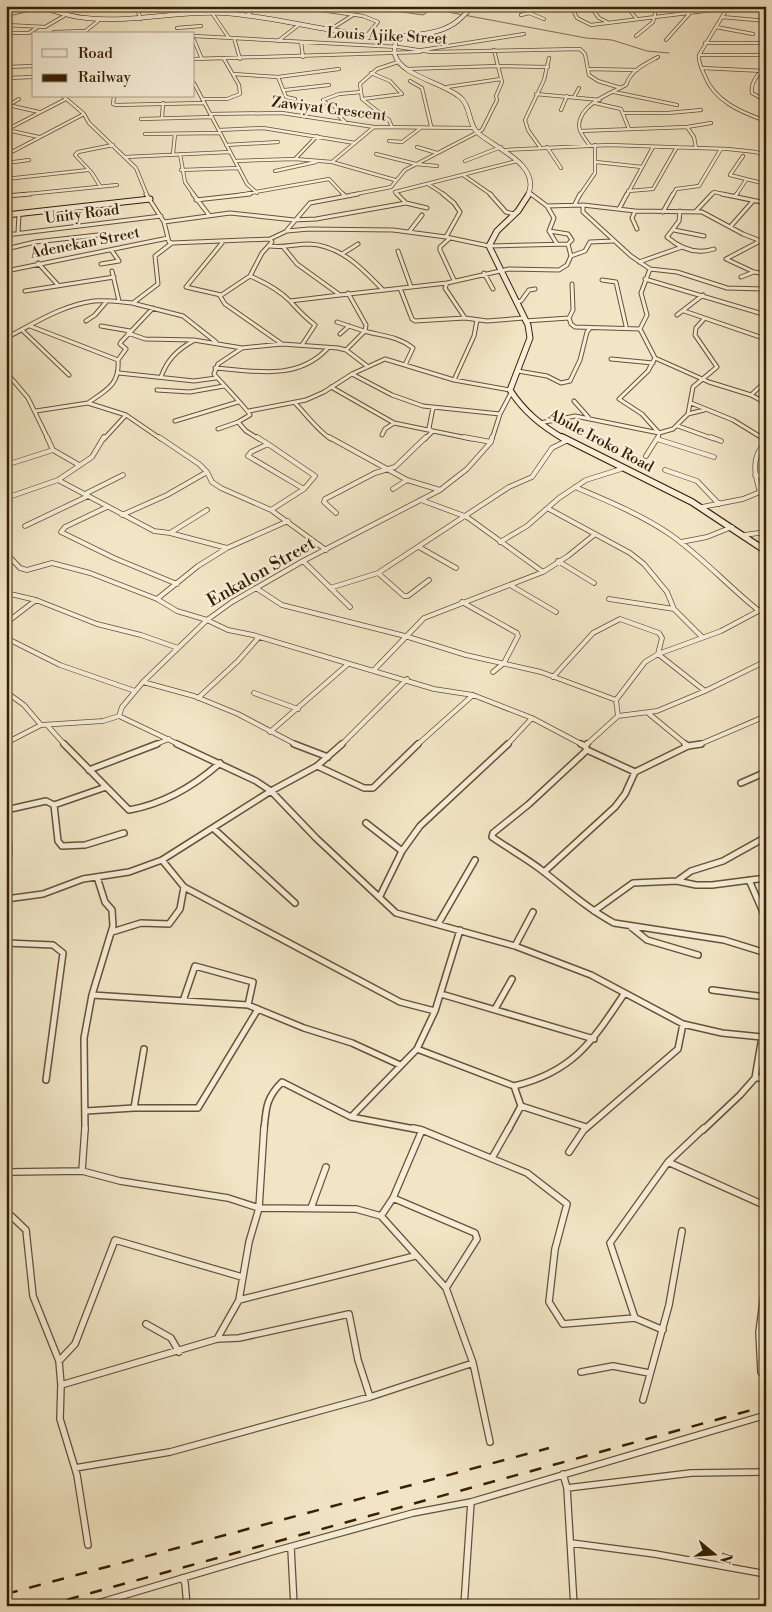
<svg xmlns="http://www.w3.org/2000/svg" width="772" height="1612" viewBox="0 0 772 1612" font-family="'Libre Bodoni',serif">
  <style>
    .green { fill: #d1c4a5; stroke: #847256 }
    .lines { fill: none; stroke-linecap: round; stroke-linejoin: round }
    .stream { stroke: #816e52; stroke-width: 1 }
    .street-far4-casing { stroke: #665136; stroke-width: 4 }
    .street-far3-casing { stroke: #665136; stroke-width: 5 }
    .street-far2-casing { stroke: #665136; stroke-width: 5.5 }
    .street-far1-casing { stroke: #665136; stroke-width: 8 }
    .street-casing { stroke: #665136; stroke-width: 8 }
    .secondary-far2-casing { stroke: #372006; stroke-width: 5 }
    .secondary-far1-casing { stroke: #372006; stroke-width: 7 }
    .secondary-casing { stroke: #372006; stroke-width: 8 }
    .street-far4 { stroke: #f6eed9; stroke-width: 2.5 }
    .street-far3 { stroke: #f6eed9; stroke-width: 3 }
    .street-far2 { stroke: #f6eed9; stroke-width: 4 }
    .street-far1 { stroke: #f6eed9; stroke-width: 5 }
    .street { stroke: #f6eed9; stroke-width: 5.5 }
    .secondary-far2 { stroke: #f6eed9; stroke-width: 4 }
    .secondary-far1 { stroke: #f6eed9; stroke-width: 5 }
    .secondary { stroke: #f6eed9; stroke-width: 5.5 }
    .rail { stroke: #372006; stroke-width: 2.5; stroke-dasharray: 12 12; stroke-linecap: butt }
    .labels { text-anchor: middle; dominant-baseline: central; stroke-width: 4.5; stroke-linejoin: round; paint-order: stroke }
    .far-street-label { font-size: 15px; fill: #372006; stroke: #f6eed9 }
    .street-label { font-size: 18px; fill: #372006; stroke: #f6eed9 }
  </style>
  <rect width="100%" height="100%" fill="#f1e5c5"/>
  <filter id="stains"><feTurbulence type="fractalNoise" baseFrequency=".004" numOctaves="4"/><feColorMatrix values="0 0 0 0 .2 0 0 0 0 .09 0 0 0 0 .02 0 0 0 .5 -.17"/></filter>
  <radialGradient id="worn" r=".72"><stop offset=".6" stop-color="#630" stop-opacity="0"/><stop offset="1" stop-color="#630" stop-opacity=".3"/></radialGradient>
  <path class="green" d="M359,6H437L423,15Z"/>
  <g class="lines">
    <path class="stream" d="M416,6L586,38L612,40L647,51L669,53"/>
    <g class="street-far4-casing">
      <path id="street-far4" d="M138,6L136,7L141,19
        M206,6L209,13
        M350,6L372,10
        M571,6L577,18L591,25L728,8
        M590,6L599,18L607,22
        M626,6L637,19
        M757,6L766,15
        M300,7L363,16L378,22L367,35
        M728,7L699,55C698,61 701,67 704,74C714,101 740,112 766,121
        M212,13L229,38
        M529,13L544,19
        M6,15L40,7
        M247,15L258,6
        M521,15L529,13L536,6
        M722,17L766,21
        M6,25L45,27L64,16
        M716,27L753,34
        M177,28L201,26
        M331,29L353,15
        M54,32L86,31
        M6,33H29L38,27
        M83,33L98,21
        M194,36L398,47L431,52L580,49L585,54L589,75L598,81L621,88
        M636,36L653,22L657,6
        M234,38L240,59
        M194,40L202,59
        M666,40L690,13
        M278,41L300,24
        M301,42L303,57
        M705,43H766
        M422,50L524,34
        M699,55H766
        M194,59L420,52
        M766,66C759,73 750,82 752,93L766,101
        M6,67L34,66
        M702,68L766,71
        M407,69L497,66L548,67
        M588,69L637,70
        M233,74L278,77L339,69
        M278,77L286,97L295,99
        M6,78L34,77
        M410,81L422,88L431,126
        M194,83L247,184L257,193
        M447,87L501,79
        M285,90L329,85
        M614,92L677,105
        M536,94L600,100
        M63,96L84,114L89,123L136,168L147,195
        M114,96L113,104L116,105L204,103
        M574,97L579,88
        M202,99H227L240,94L239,85L224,59
        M363,99L402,94L390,81L371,73
        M595,103L621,109L629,129
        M8,105L39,112
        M7,106L19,99
        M561,110L567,96
        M623,113H668L701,110
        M210,114L282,113L374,127L474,128
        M162,118L163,103
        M141,119L212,117
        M346,123L323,100L339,94L361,92
        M392,127L389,120L362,99L360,84L377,69L398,62
        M687,127L694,137L696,148
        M6,130L66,99
        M7,130L39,137
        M219,130L263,128L355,143
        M580,131L687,127L711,123
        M145,134L220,133
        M389,141L402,142L422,127
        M226,145L278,142
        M590,146C586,140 579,133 579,125C580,104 611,93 626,85C631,70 645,64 658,57
        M417,147L437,153
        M540,147L528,130L525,120L544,80L549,58
        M547,147L561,168
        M505,150L609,145L728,149L756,152L766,156
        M173,154L175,134
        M180,154L185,182L194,195
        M376,154L416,164L437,166
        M6,155L84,114
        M743,156L730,175L766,184
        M125,157L230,152
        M295,159L317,136
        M235,161L295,159L332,162L395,180
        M465,161L501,147
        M332,162L374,127
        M596,162L642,167
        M6,163L29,160
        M181,170L239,168
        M275,171L316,162
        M463,175L492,195
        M6,179L88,170
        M428,184L445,195
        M100,186L92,173L75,155L78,152L113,145
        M628,191L653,189L677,147
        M395,192L517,161
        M395,192L398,195
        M530,193L532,195
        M18,195L117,185
        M239,195L329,179L344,195
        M351,195L391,187L405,170L482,130L497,100L496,96L502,82L494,50
        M580,195L595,173V145
        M627,195L653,147
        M673,195L676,189L699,186L721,149
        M711,195L714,192L727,195
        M736,195L746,180"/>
    </g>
    <g class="street-far3-casing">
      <path id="street-far3" d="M146,194L164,222L169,242L172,243L270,239L287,231L309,229L393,230L446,237L489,246L568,244
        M193,194L209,215
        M343,194L344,195
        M397,194L406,203L427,208
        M443,194L454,203L460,212L446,237
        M490,194L506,212L514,214
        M531,194L547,206L583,205V212L631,256L650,269L677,272L727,288L766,289
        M722,194L766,203
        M6,196L30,194
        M735,196L737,194
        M196,200L250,194
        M575,204L580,194
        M583,205L635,211L702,212L743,234L761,241
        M547,206L554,218L549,231
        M619,209L627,194
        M635,211L632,218L637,229
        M680,211L679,221L667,237C681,249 696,255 714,249
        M696,211L712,194
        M663,212L673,194
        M164,222L230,213L294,220L316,219L406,203
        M731,226L753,201
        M287,230L310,203L358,194
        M674,230L704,236
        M549,231L568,234L572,240L568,244L571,256
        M549,231L557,244
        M409,232L422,215
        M18,233L19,214
        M6,235L161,216
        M450,238L440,247V250L454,280
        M766,238L726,259L754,272L766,274
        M270,239L272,242L262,253L250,276L220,296L225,304L282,344
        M270,246C283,248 296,244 309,244C340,245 363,269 383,290
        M284,248L297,264L340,295L447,283L509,269L559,270L567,265L571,256L585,251L590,242L613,241
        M6,249L35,242L107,234
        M398,251L411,287
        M342,254L358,244
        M639,262L682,247
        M38,263L58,285
        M101,264L119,261L112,251
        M650,269L641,293L647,315L640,329L655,358L648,371L619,399L642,414L659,433L658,439
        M6,271L168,238
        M112,271L119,301
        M484,273L493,289
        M250,276C264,282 278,289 290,301C299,311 303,316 315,325L302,345
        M741,277L754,272
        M645,279L766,315
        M602,280L616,282L626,326
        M447,283L445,288L465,318
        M572,284L573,310L569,318L571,324L575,327L640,329
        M400,288L412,319L415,321L465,318L487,321L524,318
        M25,291L114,277
        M221,295L186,287L222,243
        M290,301L340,295
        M517,302L521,301L529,290L535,289
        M132,303L183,316L216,342
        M684,311L766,339
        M677,315L703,295
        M86,321L95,315L107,301
        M525,321L569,318
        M337,322C346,325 355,328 364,331C382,336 398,336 413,348L405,365
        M30,326L118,360
        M101,326L130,331
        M22,330L69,375
        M128,333L145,339L194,340L242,348L282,344L338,348L346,350L367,366
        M340,334L349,326
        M6,338C35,323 62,305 94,301C107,300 121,302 133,303L158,284L155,256L172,243
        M346,350L365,331L366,325L348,293
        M655,358L709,382L751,395L766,403
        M611,359L653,363
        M215,368C254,371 297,381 327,349
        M518,371L547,376L561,383L570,381L580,360L587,332L590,328
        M6,372L28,398L48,439
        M119,373L194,381L216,378
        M352,374L392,395L423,406L500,414
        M161,377C167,360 177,350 193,341
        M454,380L474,336L477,320
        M331,387L394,423L472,439
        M157,390L190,392L224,386
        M751,395L766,381
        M574,401L589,418
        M88,403C106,390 120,385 118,360L126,349L120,344L121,342L153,308
        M295,403C306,414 318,431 331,439
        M691,403L733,420L764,439
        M36,411L88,403L126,415L161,439
        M249,411L306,400L324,392L352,374L385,359L454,380L510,390
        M688,414L704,410
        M175,421L238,402
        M238,422L246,431L259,439
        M540,423L575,416L659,433L673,429L688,414L693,387L717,367L695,335L696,328L704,319
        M678,426L714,439
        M218,429L238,422L250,415C249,411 219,380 214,374L218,364L242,348
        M6,435L10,434
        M382,435L385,429L394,423
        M104,439L126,415
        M425,439L432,432L429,428L433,408
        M492,439L500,414L511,393"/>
    </g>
    <g class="street-far2-casing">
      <path id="street-far2" d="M47,437L53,450L79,465
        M159,437L199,464L207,472L212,482L221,488L271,510L326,550
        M257,437L268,444
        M329,437L407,480L440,490
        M464,437L491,442
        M711,437L721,441
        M762,437L766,440
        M657,439L714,457
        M268,444L315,476L304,489L248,456L251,452Z
        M646,456L658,437
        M6,465L53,450
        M665,470L697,481L719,504
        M755,475L766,476
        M58,480L154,531L170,533L227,548
        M575,487C608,501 642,515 671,535C702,557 728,586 758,610
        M393,489L407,480
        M85,494L123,475
        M6,498L58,480L92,457L104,437
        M421,500L467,517L543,572
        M107,507L65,527L61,532L114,558L177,584
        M702,507L743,499L760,492C755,476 750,456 766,443
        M549,509L630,553L644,564L667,592L674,609L702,637
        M271,510L304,489
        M336,513L324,502L325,499L375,473L395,467L426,437
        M122,515L167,495L207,472
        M25,526L88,496
        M170,533L207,510
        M744,535L766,532
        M500,542L527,526L559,498L586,480L621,469
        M681,542L707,537L732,527
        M419,547L456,568
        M6,553L20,568L27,570L52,563L90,573L157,599L177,611L207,620L228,630L253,635L434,689L473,695L532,718L583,745
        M303,561L350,607
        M558,561L594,583
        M378,573L404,596H408L429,580
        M510,585L556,612
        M256,588L282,605L405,636L466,655L541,672L616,700
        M330,588L378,573L509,487L532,477L552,448L568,440
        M6,593L36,600L97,624L141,635L178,648
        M157,599L198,566L227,548L288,521
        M609,599L674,609
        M462,602L517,633L518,636L504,663L493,672
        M6,623L36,600
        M6,638L60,665L135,691
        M374,670L424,618L543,572L568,556L594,535
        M553,677L593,633L620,619L659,633L662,638L658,654L705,691
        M143,682L194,696L238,714L297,745
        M6,692L24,705L41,725
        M254,693L298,709
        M198,698L238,661L259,637
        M648,713L687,745
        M119,716L180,745
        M618,716L657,711L705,691L766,661
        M47,725L65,745
        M270,732L348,664
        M6,743L41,725L103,721L119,716L122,707L143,682L207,620L232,602L303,561L440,490L467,469L491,442L492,437
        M154,745L169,739
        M341,745L407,679
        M417,745L473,695
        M507,745L532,718
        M586,745L618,716L616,700L645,662L658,654L721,631L766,607
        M698,745L766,716"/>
    </g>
    <g class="street-far1-casing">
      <path id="street-far1" d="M64,744L129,810C163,804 195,785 220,763
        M177,744L256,781L271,791L316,838L396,913L515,946L591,975L683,1024L722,1033L762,1037
        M294,744L328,757
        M581,744L585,746
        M587,744L585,746L587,750L529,804L493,833L492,837C509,849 528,859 544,872C567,890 588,909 614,923L724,940L766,953
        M685,744L688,746
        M587,750L635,772
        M317,766L364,788H373L418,744
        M89,770L157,744
        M741,783L766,772
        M54,805L58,841L62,846L85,845L124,833
        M6,810L46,801L54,805L106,787
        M6,813L9,849L6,891
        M366,823L402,851
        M213,828L295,903
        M162,860L184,887L400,1002L435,1011
        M544,872L615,807L625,794L635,772L688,746L701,744
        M749,880L766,919
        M677,881L691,871L723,861L766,837
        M380,896L402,851L420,826L508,744
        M6,899L43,894L83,879L129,872L162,860L271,791L317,766L342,744
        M594,911L633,883L677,881L696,885H712L766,878
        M438,924L475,860
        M631,927L647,940L698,955
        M112,932L141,923L169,924L180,909L184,887
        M6,943L53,945L63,953L46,1080
        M515,946L533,912
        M712,990L766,997
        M441,994L594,1039
        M92,995L248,1005L304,1028L352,1043L400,1065
        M183,1001L195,966L253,982L248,1005
        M495,1009L512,979
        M417,1049L514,1086
        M755,1078H766
        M521,1106L586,1127
        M134,1108L144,1049
        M86,1111L134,1108H198L258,1009
        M351,1117L417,1049L435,1011L460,930
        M85,1130L84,1038L92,995L113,926L112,910L105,902L97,877
        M264,1130C266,1108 266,1098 282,1082L351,1117L420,1130
        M508,1130L521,1106L514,1086C573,1072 592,1042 624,994
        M584,1130L678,1049L683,1024
        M703,1130L740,1095L755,1078L762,1037L766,1035"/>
    </g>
    <g class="street-casing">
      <path id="street" d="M413,1128L422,1130L527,1173L567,1204L555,1249L549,1302L563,1324L635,1318
        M569,1152L585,1128
        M492,1158L509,1128
        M668,1162L766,1206
        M82,1171L85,1128
        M6,1174L10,1172L82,1171L120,1181L228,1198L259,1208L356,1209L381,1216L446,1288L473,1363L490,1442
        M393,1198L475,1233L477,1239L446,1288
        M311,1208L326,1167
        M6,1211L26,1230L33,1296L59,1361L61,1385L60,1419L77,1475L88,1545
        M381,1216L393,1198L422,1130
        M239,1300L415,1256
        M146,1324L171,1338L179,1352
        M663,1330L635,1318L610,1243L668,1162L704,1128
        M217,1339L239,1300L249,1242L259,1208L264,1128
        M59,1361L75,1344L115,1240L242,1277
        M581,1372L613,1366L649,1373
        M761,1372L759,1332L766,1279
        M61,1385L217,1339L239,1338L349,1314L358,1360L370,1397
        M643,1400L669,1305L682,1231
        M75,1468L170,1452L370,1397L473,1363
        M563,1474L567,1488L574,1606
        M567,1488L691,1473L766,1472
        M571,1543L655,1554L766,1574
        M291,1548L294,1606
        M182,1578L185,1583L187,1606
        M88,1606L271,1552L413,1513L471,1502L766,1415
        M464,1606L471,1502"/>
    </g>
    <g class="secondary-far2-casing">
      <path id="secondary-far2" d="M38,6C54,11 69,17 86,18C131,23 176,11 222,13C291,17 360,45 429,33C451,29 459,21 473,6
        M397,36C396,42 393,49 395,55C401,76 445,83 461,98C471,107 468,123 477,132C492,147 542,164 528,195"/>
    </g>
    <g class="secondary-far1-casing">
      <path id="secondary-far1" d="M529,194L518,211L497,231L489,246L528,325L530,338L510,390C524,412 542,426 564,439
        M6,215L150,199"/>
    </g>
    <g class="secondary-casing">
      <path id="secondary" d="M562,437L692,502L766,551"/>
    </g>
    <use href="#street-far4" class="street-far4"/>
    <use href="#street-far3" class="street-far3"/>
    <use href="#street-far2" class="street-far2"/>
    <use href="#street-far1" class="street-far1"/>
    <use href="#street" class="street"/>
    <use href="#secondary-far2" class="secondary-far2"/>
    <use href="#secondary-far1" class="secondary-far1"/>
    <use href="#secondary" class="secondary"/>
    <path class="rail" d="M6,1594L549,1448
      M44,1606L766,1406"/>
  </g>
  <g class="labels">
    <g class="far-street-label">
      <text transform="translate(387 36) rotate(3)">Louis Ajike Street</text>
      <text transform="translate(329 109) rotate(7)">Zawiyat Crescent</text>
      <text transform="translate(82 214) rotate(-7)">Unity Road</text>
      <text transform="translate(85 243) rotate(-11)">Adenekan Street</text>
      <text transform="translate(601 441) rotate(28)">Abule Iroko Road</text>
    </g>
    <g class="street-label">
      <text transform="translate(261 572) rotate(-30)">Enkalon Street</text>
    </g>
  </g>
  <rect width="772" height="1612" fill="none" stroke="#f1e5c5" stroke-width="25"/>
  <rect x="8" y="8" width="757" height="1597" fill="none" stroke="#372006" stroke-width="2.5"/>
  <rect x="12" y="12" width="747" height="1587" fill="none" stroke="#372006"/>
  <rect x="32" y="32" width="162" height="65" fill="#f6eed9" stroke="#aa9c85"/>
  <rect x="42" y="49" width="25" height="8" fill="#f6eed9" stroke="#aa9c85"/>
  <text x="78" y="58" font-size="15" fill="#372006">Road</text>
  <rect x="42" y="74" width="25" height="8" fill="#372006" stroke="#aa9c85"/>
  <text x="78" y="82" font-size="15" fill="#372006">Railway</text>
  <g transform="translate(714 1554) rotate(108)" stroke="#f6eed9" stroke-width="4" paint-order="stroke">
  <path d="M0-4L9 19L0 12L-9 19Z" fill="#372006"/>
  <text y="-8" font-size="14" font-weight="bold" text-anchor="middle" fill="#372006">N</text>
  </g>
  <rect width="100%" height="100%" filter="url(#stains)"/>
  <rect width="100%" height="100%" fill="url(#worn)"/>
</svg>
